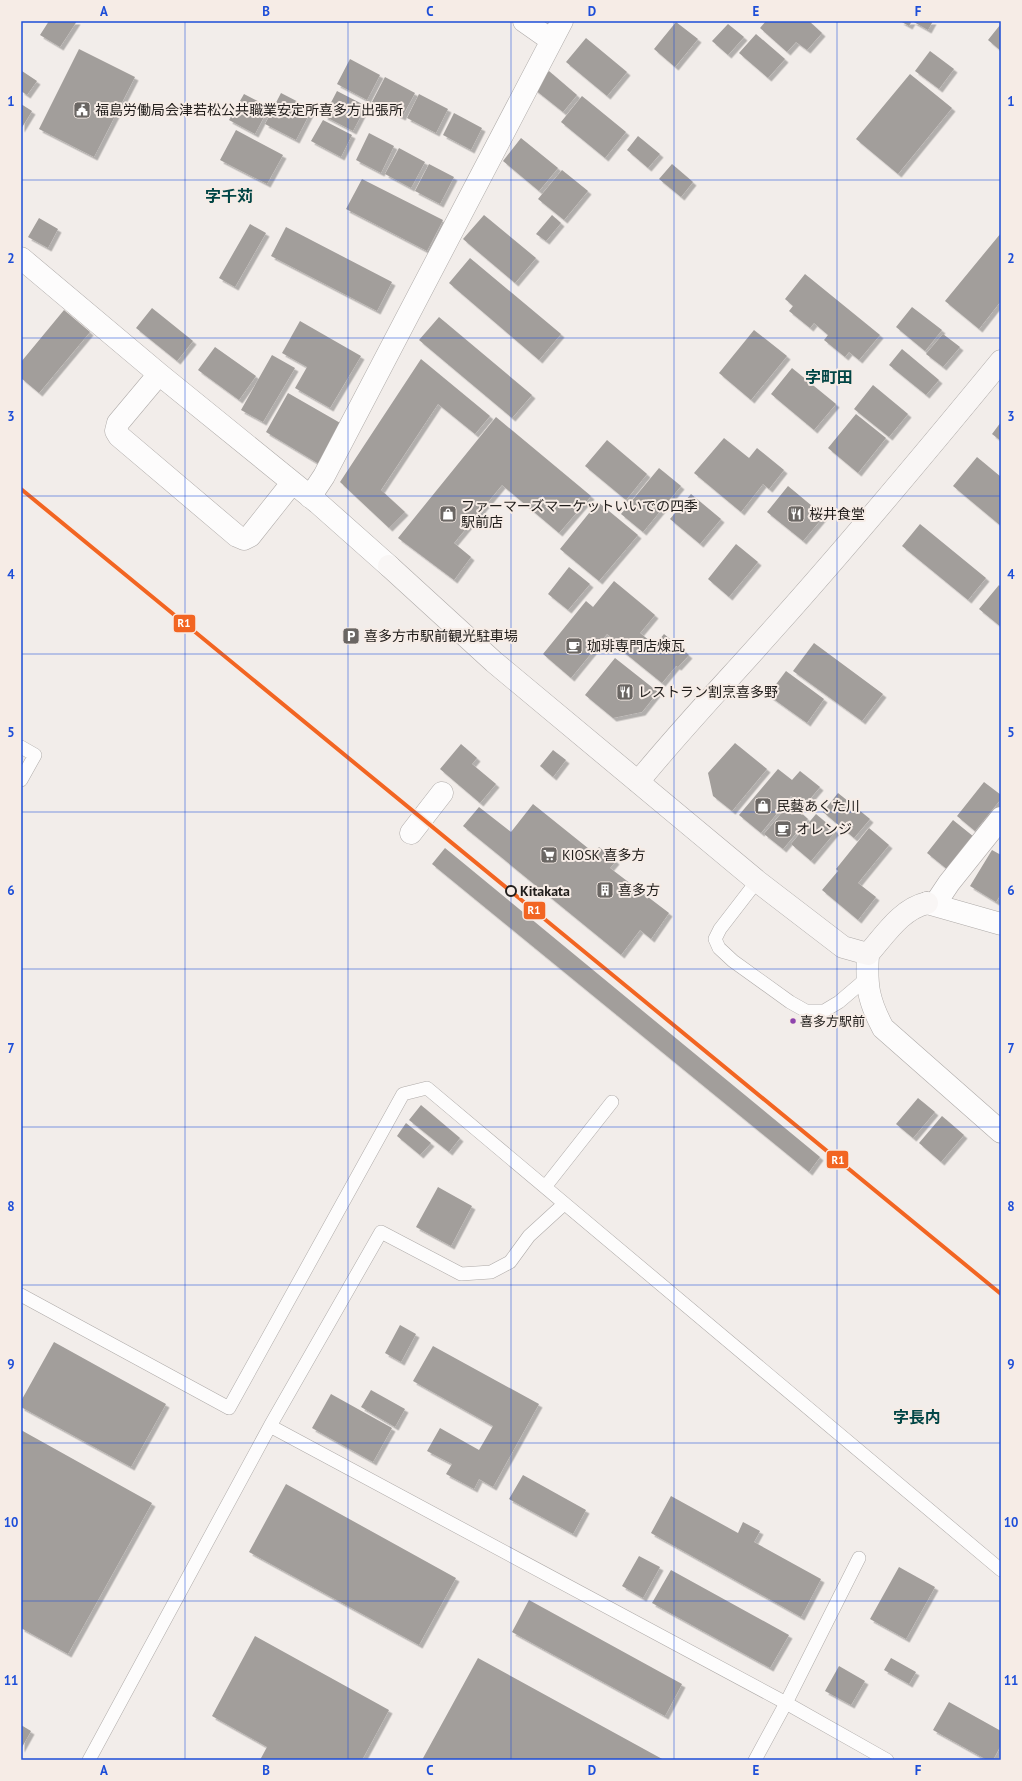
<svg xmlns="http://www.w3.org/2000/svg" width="1022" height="1781" viewBox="0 0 1022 1781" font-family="'PT Sans','Noto Sans JP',sans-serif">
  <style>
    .building { fill: #a29e9b; filter: url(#shadow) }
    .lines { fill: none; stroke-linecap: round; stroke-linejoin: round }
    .lane-casing { stroke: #aeaaa8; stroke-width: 14 }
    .street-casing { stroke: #aeaaa8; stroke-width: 23 }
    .secondary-casing { stroke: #aeaaa8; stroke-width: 23 }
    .lane { stroke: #fdfcfc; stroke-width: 13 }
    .street { stroke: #fdfcfc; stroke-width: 22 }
    .secondary { stroke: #f9f6f5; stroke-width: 22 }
    .rail-1-casing { stroke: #f6ece6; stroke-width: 7 }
    .rail-1 { stroke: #f26522; stroke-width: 4 }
    .grid { fill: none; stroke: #1d4ed8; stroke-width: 1; stroke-opacity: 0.55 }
    .stop-dot { fill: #f6ece6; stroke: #201d1b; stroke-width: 2 }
    .bus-dot { fill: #8e44ad; stroke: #f6ece6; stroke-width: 1.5 }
    .labels { text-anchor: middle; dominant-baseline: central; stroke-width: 4; stroke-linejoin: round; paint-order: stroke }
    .bus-label { font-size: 13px; fill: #201d1b; stroke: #f6ece6; text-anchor: start }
    .poi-label { font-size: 14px; fill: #201d1b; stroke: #f6ece6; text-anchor: start }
    .stop-label { font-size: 14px; font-weight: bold; fill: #201d1b; stroke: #f6ece6; text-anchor: start }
    .quarter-label { font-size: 16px; font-weight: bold; fill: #024646; stroke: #f6ece6 }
    .line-badge { stroke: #f6ece6; stroke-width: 1.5 }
    .badge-label { font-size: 11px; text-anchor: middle; font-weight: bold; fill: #fff }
    .neatline { fill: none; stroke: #1d4ed8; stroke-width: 1.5 }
    .grid-label { font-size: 13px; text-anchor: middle; font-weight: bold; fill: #1d4ed8 }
  </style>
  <defs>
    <filter id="shadow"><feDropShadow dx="3.5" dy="3.5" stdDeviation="0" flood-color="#0004"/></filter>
  </defs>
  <rect width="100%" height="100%" fill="#f2edea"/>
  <path class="building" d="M49,21H77L60,47L40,35Z
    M766,21H809L822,33L807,50L796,42L787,52L760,28Z
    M900,21H933L928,30L912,21L909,26Z
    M676,22L698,39L675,67L654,49Z
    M728,24L744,37L728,55L712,41Z
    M1000,25L1001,26V51L988,40Z
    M756,34L785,59L768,78L739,53Z
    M586,38L627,72L607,96L566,62Z
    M79,49L135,77L94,157L39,129Z
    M930,51L954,69L939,89L915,71Z
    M350,59L380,75L367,100L337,84Z
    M22,71L37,81L27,95L21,91Z
    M549,71L577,95L563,112L534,89Z
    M910,74L952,108L898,174L856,139Z
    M385,77L415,93L402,117L372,102Z
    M337,91L366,106L353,131L324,116Z
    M281,93L312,109L296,140L265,124Z
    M244,94L269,107L255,134L229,120Z
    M419,94L448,109L436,133L407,118Z
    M582,96L626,132L605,158L561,122Z
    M21,104L32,111L21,129Z
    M454,113L482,128L471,150L443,135Z
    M323,120L352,135L341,157L311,141Z
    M236,130L283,155L267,184L220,160Z
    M369,133L394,146L381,173L356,160Z
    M638,136L660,154L648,168L627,150Z
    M521,138L558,168L539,191L503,161Z
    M399,148L425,162L411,188L385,174Z
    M429,164L454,177L440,204L415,191Z
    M672,164L693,182L681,197L659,179Z
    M562,170L588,191L564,220L538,199Z
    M362,179L443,220L427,251L346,209Z
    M484,215L536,258L515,283L463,239Z
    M552,215L561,223L546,241L536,234Z
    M39,218L58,229L48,248L28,237Z
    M250,224L266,233L235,287L219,278Z
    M286,227L392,282L377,311L271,256Z
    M1001,233V301L979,329L945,301Z
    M470,258L561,334L539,360L449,283Z
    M805,274L880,335L859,360L849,352L845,357L824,340L828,335L814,323L810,328L789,311L793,306L785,299Z
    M912,307L942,330L925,351L896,327Z
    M152,308L193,341L177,361L136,328Z
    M64,310L90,332L39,393L21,378V362Z
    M439,317L532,395L512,418L419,340Z
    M300,321L361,356L330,408L295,388L307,367L282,353Z
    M754,330L787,356L751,400L719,373Z
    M943,334L960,347L943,367L926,354Z
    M215,347L256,376L239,400L198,370Z
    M902,349L939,380L926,395L889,365Z
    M272,355L295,368L263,422L241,410Z
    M421,359L490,416L475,434L438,404L381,490L405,512L389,528L340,482Z
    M792,368L836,404L814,430L771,394Z
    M873,385L908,414L889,437L854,409Z
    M288,393L342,424L319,464L266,432Z
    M856,414L886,438L858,473L828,448Z
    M496,417L591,496L559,533L502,485L454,543L471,557L454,580L398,538Z
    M1001,422V441L992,434Z
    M724,438L749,458L757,448L784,470L769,489L763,484L741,512L694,473Z
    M607,440L647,474L626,500L585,466Z
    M977,457L1001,477V526L953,486Z
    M659,468L681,486L643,532L621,514Z
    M788,486L824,516L803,541L767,512Z
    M691,494L721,519L700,544L670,519Z
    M598,502L638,535L599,581L560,549Z
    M920,524L986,578L968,600L902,546Z
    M736,544L758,562L729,597L708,579Z
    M569,567L590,584L568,610L548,594Z
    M614,581L655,615L640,633L655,645L664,634L689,655L678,667L676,666L662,683L615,645L617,642L607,634L571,678L543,654L586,601L593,607Z
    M999,585L1001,587V627L979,609Z
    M814,643L883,694L862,721L793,671Z
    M615,658L658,692L642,712L613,718L585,695Z
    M786,671L824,699L807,723L768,695Z
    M735,743L767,769L732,811L713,796L708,773Z
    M461,744L477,758L472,764L496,784L480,803L440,769Z
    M553,750L566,760L553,777L540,766Z
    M778,769L792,780L800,771L820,787L804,806L791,796L761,833L739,815Z
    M984,782L1001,795V799L975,831L957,816Z
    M838,793L870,819L854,838L823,812Z
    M790,803L808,819L783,849L764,834Z
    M533,804L594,853L599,847L616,861L610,868L669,913L651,939L640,930L621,955L463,826L479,807L511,832Z
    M816,814L836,831L811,861L791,844Z
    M953,820L974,837L948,870L927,853Z
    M869,828L889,845L858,883L876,897L858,920L822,890L838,871L836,869Z
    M445,848L820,1157L809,1172L432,864Z
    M992,850L1001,855V894L996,902L970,886Z
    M918,1098L935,1112L913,1138L896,1124Z
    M421,1105L460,1138L449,1152L409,1120Z
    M942,1116L964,1135L941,1162L919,1143Z
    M406,1123L431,1143L420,1155L397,1136Z
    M438,1187L472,1206L451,1246L416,1227Z
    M400,1325L416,1334L401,1362L385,1353Z
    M54,1342L166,1404L131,1467L21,1407V1401Z
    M433,1346L539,1404L493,1487L479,1479L474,1489L446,1474L452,1464L427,1451L440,1428L479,1450L493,1426L413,1381Z
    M371,1390L405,1409L395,1427L361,1407Z
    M331,1394L392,1428L373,1462L312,1428Z
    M21,1430L152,1503L68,1654L21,1628Z
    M523,1475L586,1510L573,1534L509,1499Z
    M286,1484L456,1578L419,1645L249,1552Z
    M671,1496L738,1533L743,1522L760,1531L754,1542L821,1579L801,1617L651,1533Z
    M639,1556L660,1567L643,1598L622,1586Z
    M899,1567L935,1587L906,1639L870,1619Z
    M671,1570L789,1635L770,1668L652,1603Z
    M529,1600L682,1684L665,1716L512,1632Z
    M255,1636L389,1710L362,1760H260L267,1747L212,1716Z
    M478,1658L664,1760H422Z
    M891,1658L916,1672L909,1684L884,1670Z
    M839,1666L865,1681L851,1705L825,1691Z
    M949,1702L1001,1731V1745L993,1760H987L933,1730Z
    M21,1725L31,1731L21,1749Z"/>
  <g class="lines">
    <g class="lane-casing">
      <path id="lane" d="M21,747L35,755L21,780
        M757,881L720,929L715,939L719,948L733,961L790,1002L806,1011H824L839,1002L866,979
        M545,1187L612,1102
        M21,1295L229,1408L403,1094L427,1088L1001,1570
        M270,1426L786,1703L887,1760
        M89,1760L270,1426L381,1232L461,1274L491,1272L510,1262L529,1236L564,1204
        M755,1760L786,1703L859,1558"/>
    </g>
    <g class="street-casing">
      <path id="street" d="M524,21L551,40
        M21,258L159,374L318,503L389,566
        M159,374L118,423L116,431L119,436L237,536L244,539L250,536L292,483
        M310,497L324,476L562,21
        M411,833L442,793
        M927,903L1001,924
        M935,904L949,883L1001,818
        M868,954C866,985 868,1000 883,1028L1001,1132"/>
    </g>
    <g class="secondary-casing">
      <path id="secondary" d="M389,566L494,662L757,881L843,947L868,954C885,935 901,909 927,903
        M638,782C682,728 730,678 776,626C853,540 927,451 1001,361"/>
    </g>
    <use href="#lane" class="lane"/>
    <use href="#street" class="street"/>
    <use href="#secondary" class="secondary"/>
    <g class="rail-1-casing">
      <path id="rail-1" d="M21,489L1001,1294"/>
    </g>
    <use href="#rail-1" class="rail-1"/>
  </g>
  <path class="grid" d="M185,21V1760M348,21V1760M511,21V1760M674,21V1760M837,21V1760M21,180H1001M21,338H1001M21,496H1001M21,654H1001M21,812H1001M21,969H1001M21,1127H1001M21,1285H1001M21,1443H1001M21,1601H1001"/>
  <defs>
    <g id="civic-square" transform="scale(0.9)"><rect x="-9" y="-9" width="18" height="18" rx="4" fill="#6a6663" stroke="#f6ece6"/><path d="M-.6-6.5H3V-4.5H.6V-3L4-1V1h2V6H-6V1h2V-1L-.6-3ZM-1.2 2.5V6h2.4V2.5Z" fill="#fff"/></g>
    <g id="shop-square" transform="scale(0.9)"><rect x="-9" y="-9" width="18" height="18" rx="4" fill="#6a6663" stroke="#f6ece6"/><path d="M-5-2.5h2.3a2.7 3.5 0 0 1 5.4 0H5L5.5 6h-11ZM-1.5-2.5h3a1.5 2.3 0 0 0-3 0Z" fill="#fff"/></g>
    <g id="restaurant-square" transform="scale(0.9)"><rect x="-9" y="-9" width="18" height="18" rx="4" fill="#6a6663" stroke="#f6ece6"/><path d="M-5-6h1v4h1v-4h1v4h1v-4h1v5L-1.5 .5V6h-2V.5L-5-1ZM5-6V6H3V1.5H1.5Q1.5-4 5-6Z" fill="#fff"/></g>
    <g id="parking-square" transform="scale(0.9)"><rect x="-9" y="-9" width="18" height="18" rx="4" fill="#6a6663" stroke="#f6ece6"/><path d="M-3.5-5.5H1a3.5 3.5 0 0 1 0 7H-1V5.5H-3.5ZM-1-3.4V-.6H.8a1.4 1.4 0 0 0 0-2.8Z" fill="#fff"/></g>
    <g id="cafe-square" transform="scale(0.9)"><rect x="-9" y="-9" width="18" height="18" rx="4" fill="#6a6663" stroke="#f6ece6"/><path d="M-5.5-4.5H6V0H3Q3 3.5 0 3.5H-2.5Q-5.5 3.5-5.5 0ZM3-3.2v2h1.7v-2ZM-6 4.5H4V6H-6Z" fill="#fff"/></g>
    <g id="supermarket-square" transform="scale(0.9)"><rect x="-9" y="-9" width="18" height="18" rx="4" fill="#6a6663" stroke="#f6ece6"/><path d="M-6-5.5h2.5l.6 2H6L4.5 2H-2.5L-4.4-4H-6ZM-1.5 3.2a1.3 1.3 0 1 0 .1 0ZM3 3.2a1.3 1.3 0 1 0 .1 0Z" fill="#fff"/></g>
    <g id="building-square" transform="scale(0.9)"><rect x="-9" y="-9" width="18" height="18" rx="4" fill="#6a6663" stroke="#f6ece6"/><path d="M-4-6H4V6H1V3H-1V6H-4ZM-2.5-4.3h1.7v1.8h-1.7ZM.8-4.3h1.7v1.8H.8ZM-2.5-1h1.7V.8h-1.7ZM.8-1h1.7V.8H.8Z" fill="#fff"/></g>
  </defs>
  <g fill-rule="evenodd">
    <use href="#civic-square" x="82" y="110"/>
    <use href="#shop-square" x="448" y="514"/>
    <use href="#restaurant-square" x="796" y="514"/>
    <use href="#parking-square" x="351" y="636"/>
    <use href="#cafe-square" x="574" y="646"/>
    <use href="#restaurant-square" x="625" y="692"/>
    <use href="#shop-square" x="763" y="806"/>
    <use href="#cafe-square" x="783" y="829"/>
    <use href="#supermarket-square" x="549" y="855"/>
    <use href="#building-square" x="605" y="890"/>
  </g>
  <circle class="stop-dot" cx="511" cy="891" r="5"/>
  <circle class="bus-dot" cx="793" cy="1021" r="3.5"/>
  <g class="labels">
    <g class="bus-label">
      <text x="800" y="1021">喜多方駅前</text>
    </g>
    <g class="poi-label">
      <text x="95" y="110">福島労働局会津若松公共職業安定所喜多方出張所</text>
      <text x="461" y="506">ファーマーズマーケットいいでの四季<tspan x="461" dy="16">駅前店</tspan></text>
      <text x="809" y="514">桜井食堂</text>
      <text x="364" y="636">喜多方市駅前観光駐車場</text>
      <text x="587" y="646">珈琲専門店煉瓦</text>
      <text x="638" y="692">レストラン割烹喜多野</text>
      <text x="776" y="806">民藝あくた川</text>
      <text x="796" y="829">オレンジ</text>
      <text x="562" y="855">KIOSK 喜多方</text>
      <text x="618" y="890">喜多方</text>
    </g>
    <g class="stop-label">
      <text x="520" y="891">Kitakata</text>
    </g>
    <g class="quarter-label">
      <text x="229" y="196">字千苅</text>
      <text x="829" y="377">字町田</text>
      <text x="917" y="1417">字長内</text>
    </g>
  </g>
  <g class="line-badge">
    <rect x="173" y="614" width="23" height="19" rx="4" fill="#f26522"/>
    <rect x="523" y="901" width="23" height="19" rx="4" fill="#f26522"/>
    <rect x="826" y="1150" width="23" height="19" rx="4" fill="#f26522"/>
  </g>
  <g class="badge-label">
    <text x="184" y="627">R1</text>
    <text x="534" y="914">R1</text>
    <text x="838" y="1164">R1</text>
  </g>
  <rect width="1022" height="1781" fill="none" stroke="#f6ece6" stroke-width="44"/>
  <rect x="22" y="22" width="978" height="1737" class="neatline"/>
  <g class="grid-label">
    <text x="104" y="16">A</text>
    <text x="266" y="16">B</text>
    <text x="430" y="16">C</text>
    <text x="592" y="16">D</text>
    <text x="756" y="16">E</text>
    <text x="918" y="16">F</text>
    <text x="11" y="106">1</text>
    <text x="1011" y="106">1</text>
    <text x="11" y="263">2</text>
    <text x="1011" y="263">2</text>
    <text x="11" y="421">3</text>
    <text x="1011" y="421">3</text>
    <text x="11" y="579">4</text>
    <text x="1011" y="579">4</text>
    <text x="11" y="737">5</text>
    <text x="1011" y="737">5</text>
    <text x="11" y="895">6</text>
    <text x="1011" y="895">6</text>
    <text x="11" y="1053">7</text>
    <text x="1011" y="1053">7</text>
    <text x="11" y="1211">8</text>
    <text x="1011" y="1211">8</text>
    <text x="11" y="1369">9</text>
    <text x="1011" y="1369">9</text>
    <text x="11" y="1527">10</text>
    <text x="1011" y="1527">10</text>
    <text x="11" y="1685">11</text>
    <text x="1011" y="1685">11</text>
    <text x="104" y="1775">A</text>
    <text x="266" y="1775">B</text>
    <text x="430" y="1775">C</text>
    <text x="592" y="1775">D</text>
    <text x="756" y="1775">E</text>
    <text x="918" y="1775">F</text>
  </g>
</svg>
